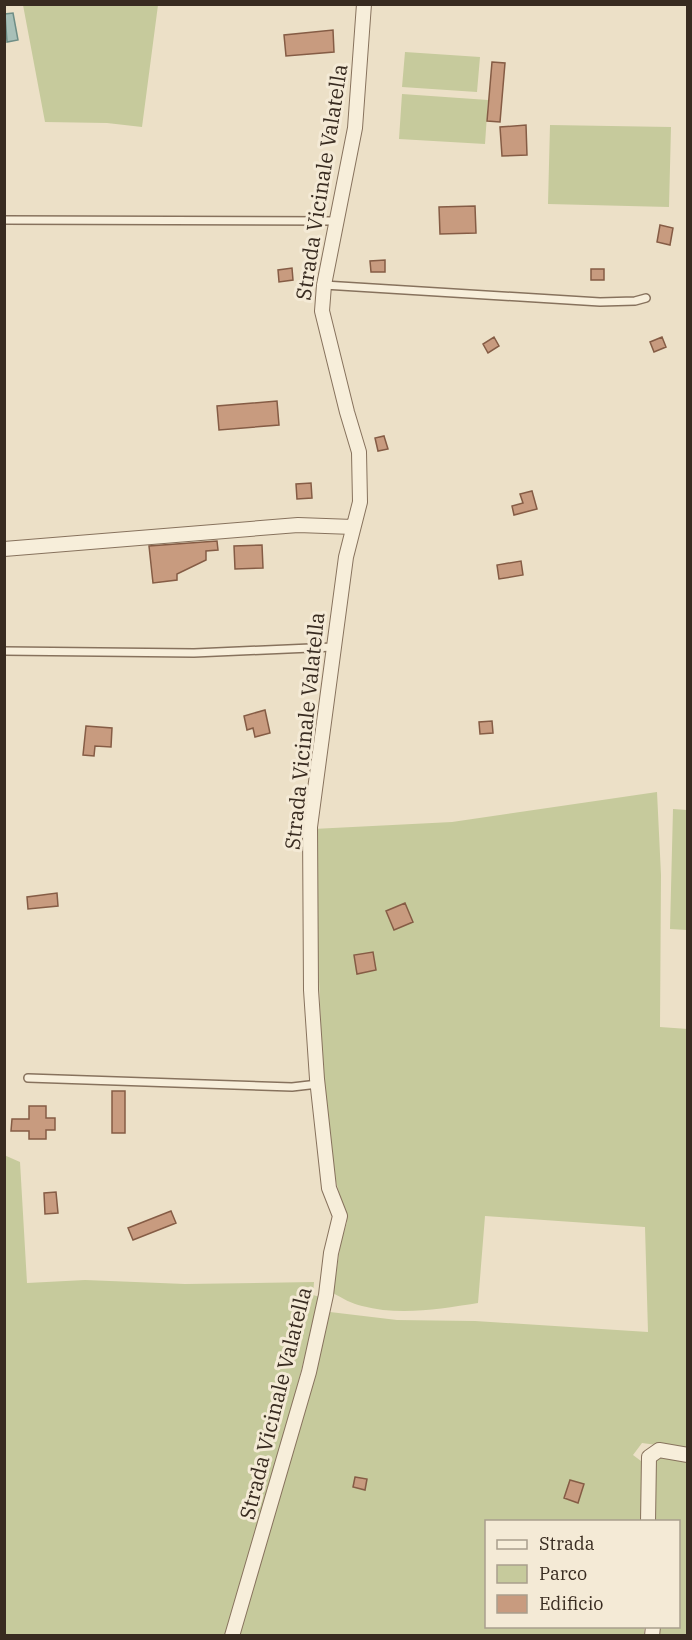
<svg xmlns="http://www.w3.org/2000/svg" width="692" height="1640" viewBox="0 0 692 1640" font-family="'IBM Plex Serif',serif">
  <style>
    .green { fill: #c6ca9c }
    .water { fill: #a8c0b8; stroke: #6f8e86; stroke-width: 1.5 }
    .building { fill: #c89b7f; stroke: #855c45; stroke-width: 1.5 }
    .lines { fill: none; stroke-linecap: round; stroke-linejoin: round }
    .service-casing { stroke: #87725d; stroke-width: 10 }
    .minor-casing { stroke: #87725d; stroke-width: 16 }
    .service { stroke: #f7eeda; stroke-width: 7 }
    .minor { stroke: #f7eeda; stroke-width: 14 }
    .labels { text-anchor: middle; dominant-baseline: central; stroke-width: 6; stroke-linejoin: round; paint-order: stroke }
    .street-label { font-size: 21px; fill: #382b20; stroke: #f4ead6 }
  </style>
  <rect width="100%" height="100%" fill="#ece0c7"/>
  <path class="green" d="M23,5H158L142,127L107,123L45,122Z
    M405,52L480,57L477,92L402,87Z
    M402,94L488,100L485,144L399,139Z
    M550,125L671,127L669,207L548,204Z
    M657,792L661,875L660,1027L688,1029L687,1449L642,1443L633,1455L641,1461L642,1521L486,1522V1626L644,1627V1635L237,1636L279,1494L330,1312L397,1320L475,1321L648,1332L645,1227L485,1216L478,1303C440,1309 400,1316 362,1306C352,1304 342,1298 333,1293L341,1242L347,1222L334,1174L323,1080L313,829L452,822Z
    M673,809L687,810V930L670,929Z
    M4,1155L20,1162L27,1283L85,1280L185,1284L314,1282L313,1295L320,1297L271,1488L227,1635H5Z
    M662,1456L687,1460V1635H656V1627L678,1626V1522L655,1521L654,1465L656,1459Z"/>
  <path class="water" d="M13,13L18,40L7,42L5,14Z"/>
  <path class="building" d="M333,30L334,52L286,56L284,35Z
    M492,62L505,63L500,122L487,121Z
    M526,125L527,155L502,156L500,127Z
    M475,206L476,233L440,234L439,207Z
    M660,225L673,228L670,245L657,242Z
    M385,260V272H371L370,261Z
    M292,268L293,280L279,282L278,270Z
    M591,269H604V280H591Z
    M494,337L499,346L488,353L483,344Z
    M662,337L666,347L654,352L650,342Z
    M277,401L279,425L219,430L217,406Z
    M384,436L388,449L378,451L375,438Z
    M311,483L312,498L297,499L296,484Z
    M532,491L537,509L514,515L512,506L523,503L520,494Z
    M217,541L218,550L206,551V560L177,574V580L153,583L149,546Z
    M262,545L263,568L235,569L234,546Z
    M521,561L523,575L499,579L497,565Z
    M265,710L270,733L255,737L253,728L247,730L244,716Z
    M492,721L493,733L480,734L479,722Z
    M86,726L112,728L111,747L95,746L94,756L83,755Z
    M57,893L58,906L28,909L27,897Z
    M405,903L413,922L394,930L386,911Z
    M373,952L376,970L357,974L354,955Z
    M112,1091H125V1133H112Z
    M29,1106H46V1118H55V1130H46V1139H29V1131H11L12,1119H29Z
    M56,1192L58,1213L45,1214L44,1193Z
    M171,1211L176,1223L133,1240L128,1228Z
    M355,1477L367,1479L365,1490L353,1487Z
    M570,1480L584,1484L578,1503L564,1498Z"/>
  <g class="lines">
    <g class="service-casing">
      <path id="service" d="M4,220L337,221
        M324,285L600,302L635,301L646,298
        M4,651L194,653L333,647
        M28,1078L292,1087L318,1084"/>
    </g>
    <g class="minor-casing">
      <path id="minor" d="M4,549L298,525L353,527
        M648,1522L649,1457L659,1450L688,1455
        M232,1636L309,1372L326,1295L331,1253L340,1216L329,1188L317,1079L311,990L310,827L346,557L360,502L359,452L347,412L322,311L324,285L355,128L364,4
        M652,1636L653,1626"/>
    </g>
    <use href="#service" class="service"/>
    <use href="#minor" class="minor"/>
  </g>
  <g class="labels">
    <g class="street-label">
      <text transform="translate(321 182) rotate(-81)">Strada Vicinale Valatella</text>
      <text transform="translate(304 731) rotate(-84)">Strada Vicinale Valatella</text>
      <text transform="translate(275 1403) rotate(-76)">Strada Vicinale Valatella</text>
    </g>
  </g>
  <rect width="692" height="1640" fill="none" stroke="#382b20" stroke-width="12"/>
  <rect x="485" y="1520" width="195" height="108" fill="#f4ead6" stroke="#a99e8d" stroke-width="1.5"/>
  <rect x="497" y="1540" width="30" height="9" fill="#f7eeda" stroke="#a99e8d" stroke-width="1.5"/>
  <text x="539" y="1550" font-size="18" fill="#382b20">Strada</text>
  <rect x="497" y="1565" width="30" height="18" fill="#c6ca9c" stroke="#a99e8d" stroke-width="1.5"/>
  <text x="539" y="1580" font-size="18" fill="#382b20">Parco</text>
  <rect x="497" y="1595" width="30" height="18" fill="#c89b7f" stroke="#a99e8d" stroke-width="1.5"/>
  <text x="539" y="1610" font-size="18" fill="#382b20">Edificio</text>
</svg>
